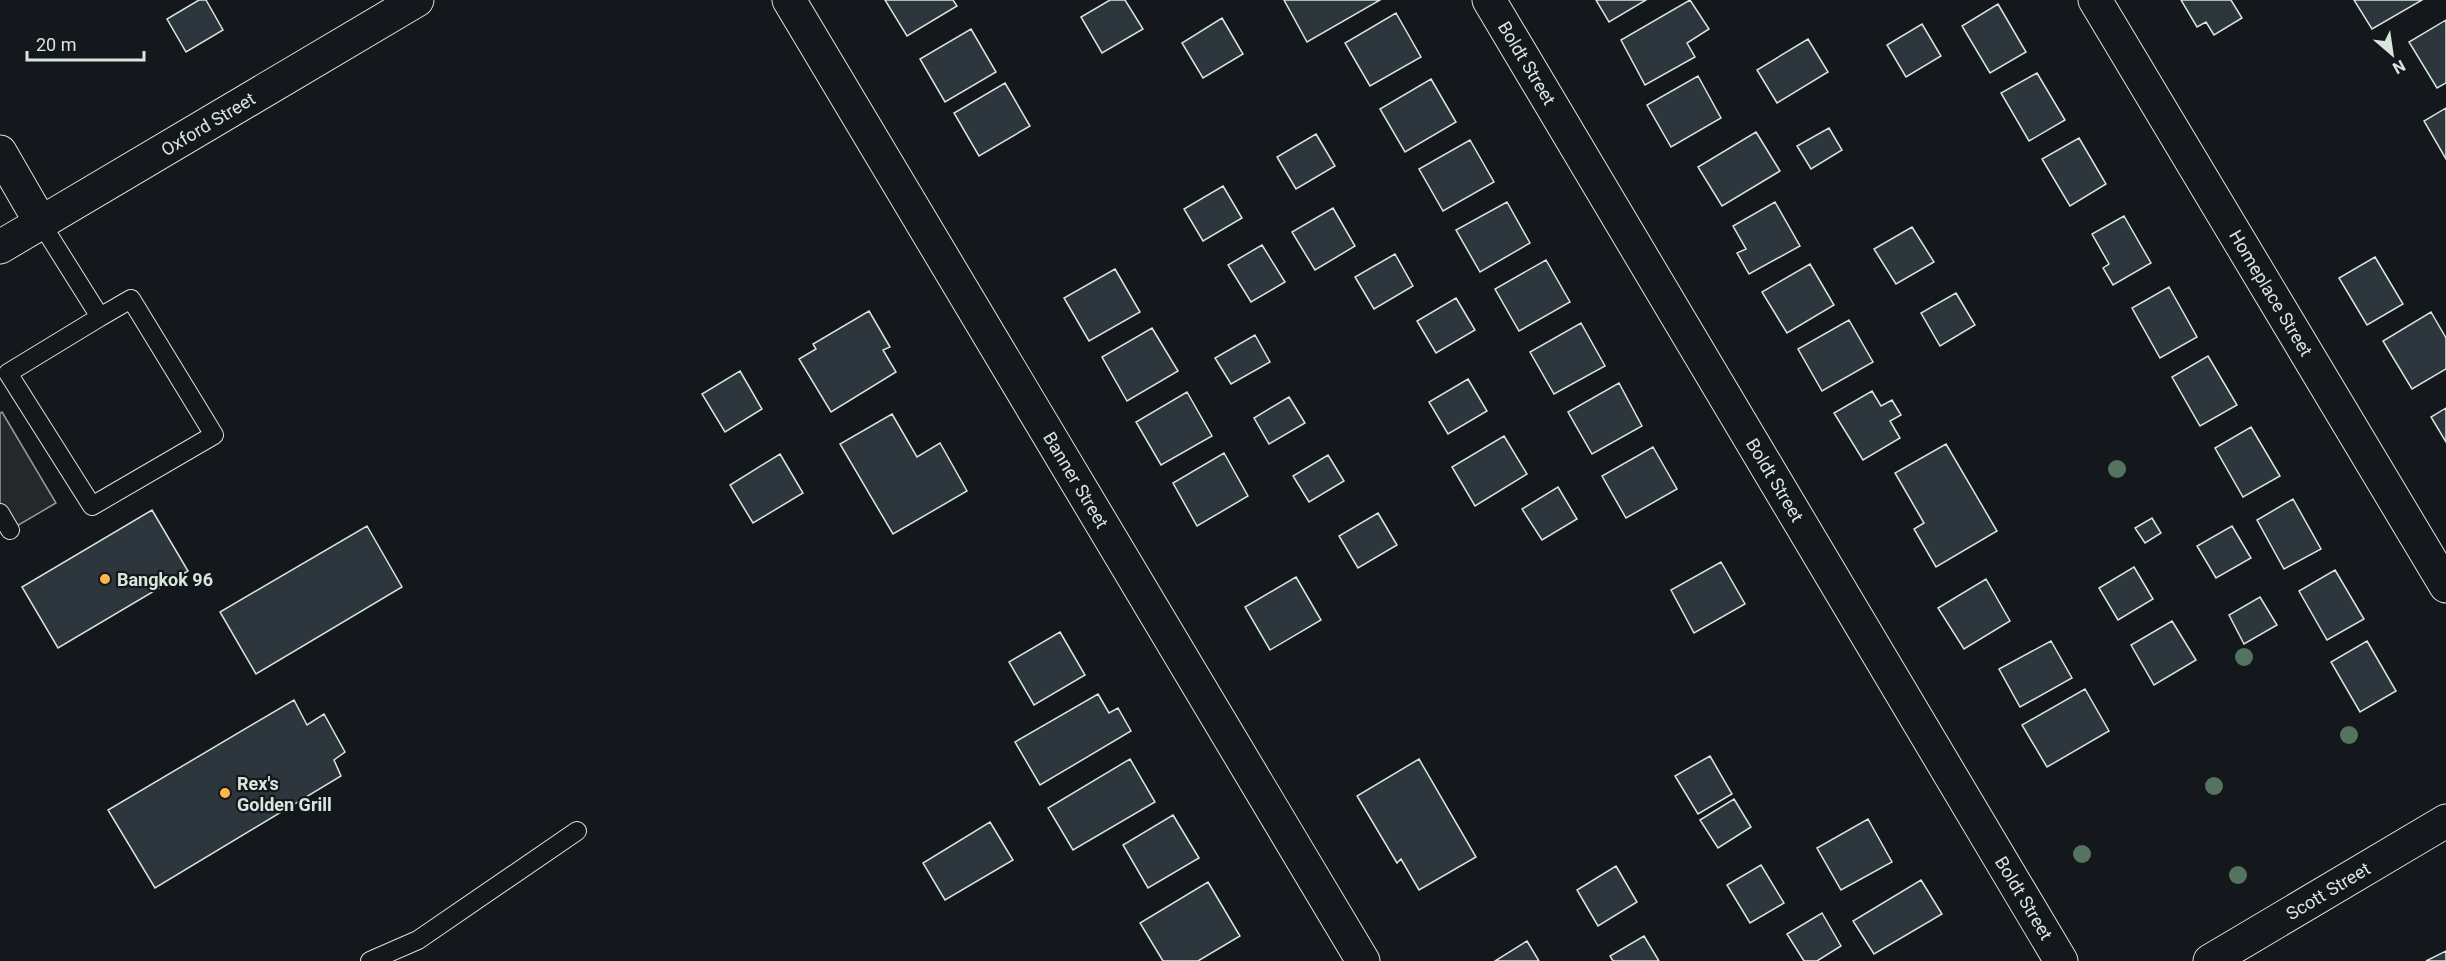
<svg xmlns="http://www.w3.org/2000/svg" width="2446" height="961" viewBox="0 0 2446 961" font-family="Roboto,sans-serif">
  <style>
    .parking { fill: #24282b; stroke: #939e99; stroke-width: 1.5 }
    .building { fill: #2c363c; stroke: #d8e6dc; stroke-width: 1.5 }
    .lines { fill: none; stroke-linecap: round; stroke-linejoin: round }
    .lane-casing { stroke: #d8e6dc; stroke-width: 20 }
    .street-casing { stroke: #d8e6dc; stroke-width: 35 }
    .lane { stroke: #14181c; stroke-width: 18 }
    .street { stroke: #14181c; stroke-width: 33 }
    .tree { fill: #55745f }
    .poi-dot { fill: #ffb74d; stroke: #14181c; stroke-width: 2 }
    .labels { text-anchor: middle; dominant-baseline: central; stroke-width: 4.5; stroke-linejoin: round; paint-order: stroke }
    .street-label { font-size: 18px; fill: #d8e6dc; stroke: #14181c }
    .poi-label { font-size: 18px; font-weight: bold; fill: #d8e6dc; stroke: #14181c; text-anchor: start }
  </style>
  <rect width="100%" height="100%" fill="#14181c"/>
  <path class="parking" d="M2,412L56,503L10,530L0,513V413Z"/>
  <path class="building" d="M199,0H206L223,30L186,52L167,19Z
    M885,0H953L957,6L907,36Z
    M1110,0H1125L1143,29L1102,53L1081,17Z
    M1284,0H1380L1307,42Z
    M1596,0H1646L1609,22Z
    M1690,0L1709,29L1687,43L1695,57L1645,85L1621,40Z
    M2181,0H2231L2242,18L2214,35L2206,22L2197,27Z
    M2354,0H2422L2372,29Z
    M1998,4L2026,52L1990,73L1962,26Z
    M1396,13L1421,57L1370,86L1345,43Z
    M1222,18L1243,54L1203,78L1182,43Z
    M2446,20V83L2437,88L2409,42Z
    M1922,24L1941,56L1906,77L1887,45Z
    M971,29L996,72L945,102L920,59Z
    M1808,39L1828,72L1777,103L1757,70Z
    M2037,73L2065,120L2029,141L2001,93Z
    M1698,76L1721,118L1671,147L1647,105Z
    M1431,79L1456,122L1405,152L1380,109Z
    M1005,83L1030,126L979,156L954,113Z
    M2446,108V159L2424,121Z
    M1829,128L1842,150L1811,169L1797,146Z
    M1756,132L1780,171L1722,206L1698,167Z
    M1316,134L1335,166L1296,189L1277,157Z
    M2079,138L2106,184L2070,206L2042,159Z
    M1470,140L1494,182L1443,211L1419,169Z
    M1223,186L1242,218L1203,241L1184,209Z
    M1507,202L1530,243L1480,272L1456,230Z
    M1775,202L1800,246L1749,274L1737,253L1746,249L1733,226Z
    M1333,208L1355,246L1315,270L1292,232Z
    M2124,216L2151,263L2113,285L2103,268L2109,264L2092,234Z
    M1912,227L1934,262L1896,284L1874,249Z
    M1262,245L1285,282L1251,302L1228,265Z
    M1395,254L1413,286L1374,309L1355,277Z
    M2375,257L2403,304L2367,325L2339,278Z
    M1546,260L1570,302L1519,331L1495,289Z
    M1810,264L1834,305L1787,333L1762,292Z
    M1115,269L1140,312L1089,341L1064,298Z
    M2169,287L2197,337L2160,358L2132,308Z
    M1956,293L1975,325L1940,346L1921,313Z
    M1456,298L1475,330L1436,353L1417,321Z
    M869,311L890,347L883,350L896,372L831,412L799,359L816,349L813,344Z
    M2431,312L2446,338V369L2412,389L2383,341Z
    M1849,320L1873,362L1822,391L1798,349Z
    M1581,323L1605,366L1554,394L1530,352Z
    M1152,328L1178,371L1127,401L1102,357Z
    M1255,335L1270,362L1231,384L1215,358Z
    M2208,356L2237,405L2200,426L2172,377Z
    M740,371L762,409L725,432L702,394Z
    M1468,379L1487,411L1448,434L1429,402Z
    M1619,383L1642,426L1592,454L1568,412Z
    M1872,391L1881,406L1892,400L1901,415L1890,421L1900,438L1863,460L1834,413Z
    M1187,392L1212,436L1161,465L1136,422Z
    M1289,397L1305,423L1269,444L1254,418Z
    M2446,408V442L2431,417Z
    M892,414L917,457L940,443L967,491L893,534L840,444Z
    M2251,427L2280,476L2243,497L2215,448Z
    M1504,436L1527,474L1475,506L1452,467Z
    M1946,444L1997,531L1936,567L1914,529L1924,523L1895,473Z
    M1653,447L1677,489L1626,518L1602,476Z
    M1224,453L1248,496L1197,526L1173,483Z
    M780,454L803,493L753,523L730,485Z
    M1328,455L1344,481L1309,502L1293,476Z
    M1558,487L1577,519L1542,540L1522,509Z
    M2293,499L2321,549L2284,569L2257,520Z
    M152,510L188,571L58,648L22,587Z
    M1378,513L1397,545L1358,568L1339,536Z
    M2152,518L2161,533L2145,543L2135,528Z
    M367,526L402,587L256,674L220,612Z
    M2232,526L2251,558L2216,578L2197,546Z
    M1721,562L1745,604L1694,633L1671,590Z
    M2134,567L2153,599L2118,620L2099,588Z
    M2335,570L2364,619L2327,640L2299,591Z
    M1296,577L1321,620L1270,650L1245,607Z
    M1986,579L2010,621L1964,649L1938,608Z
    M2260,597L2277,625L2244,644L2229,615Z
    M2172,621L2196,660L2154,685L2131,645Z
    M1060,632L1085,675L1034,705L1009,662Z
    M2051,641L2072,678L2020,707L1999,669Z
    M2367,641L2396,691L2360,712L2331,662Z
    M2085,689L2109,731L2047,767L2022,725Z
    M1098,694L1109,713L1118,708L1131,731L1040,785L1015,742Z
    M294,700L307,725L324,714L345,752L334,760L341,776L155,888L108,810Z
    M1710,756L1732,794L1698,814L1675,776Z
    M1130,759L1155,802L1073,850L1048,808Z
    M1419,759L1476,857L1419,890L1401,859L1397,863L1357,796Z
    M1734,799L1751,827L1718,848L1700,820Z
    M1173,815L1199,858L1148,888L1123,845Z
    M1868,819L1892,862L1841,890L1817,848Z
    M990,822L1013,860L945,900L923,863Z
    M1761,865L1784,903L1750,923L1727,885Z
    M1616,866L1637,902L1598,926L1577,890Z
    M1921,880L1942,914L1874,954L1853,921Z
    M1208,882L1240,936L1198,961H1163L1140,923Z
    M1822,913L1841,946L1817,961H1804L1787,934Z
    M1644,936L1659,961H1613L1610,956Z
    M1527,941L1539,961H1495Z
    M2446,951V961H2426Z"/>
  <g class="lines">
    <g class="lane-casing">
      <path id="lane" d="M41,223L100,317L8,373L92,506L214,435L131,299L100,317
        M0,513L10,530
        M370,961L418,940L577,831"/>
    </g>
    <g class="street-casing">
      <path id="street" d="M789,0L1363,961
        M1489,0L2061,961
        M2095,0L2446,586
        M0,152L41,223
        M0,247L417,0
        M2210,961L2446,821"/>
    </g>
    <use href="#lane" class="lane"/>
    <use href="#street" class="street"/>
  </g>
  <g class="tree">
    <circle cx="2117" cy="469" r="9"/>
    <circle cx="2244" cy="657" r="9"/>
    <circle cx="2349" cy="735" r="9"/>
    <circle cx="2214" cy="786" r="9"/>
    <circle cx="2082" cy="854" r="9"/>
    <circle cx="2238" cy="875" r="9"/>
  </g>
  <g class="poi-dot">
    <circle cx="105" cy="579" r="6"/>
    <circle cx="225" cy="793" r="6"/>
  </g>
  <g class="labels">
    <g class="street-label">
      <text transform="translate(1527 63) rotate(59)">Boldt Street</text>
      <text transform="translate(208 124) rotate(-31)">Oxford Street</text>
      <text transform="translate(2271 293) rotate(59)">Homeplace Street</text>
      <text transform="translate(1076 480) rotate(59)">Banner Street</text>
      <text transform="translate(1775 480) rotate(59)">Boldt Street</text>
      <text transform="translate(2328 891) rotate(-31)">Scott Street</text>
      <text transform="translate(2024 898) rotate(59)">Boldt Street</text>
    </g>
    <g class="poi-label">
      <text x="117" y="579">Bangkok 96</text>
      <text x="237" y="783">Rex's<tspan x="237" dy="21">Golden Grill</tspan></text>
    </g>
  </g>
  <g transform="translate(2392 54) rotate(151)" stroke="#14181c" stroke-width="4.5" paint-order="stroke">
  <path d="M0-4.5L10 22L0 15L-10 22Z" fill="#d8e6dc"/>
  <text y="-9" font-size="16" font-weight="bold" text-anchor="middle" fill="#d8e6dc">N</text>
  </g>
  <path d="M27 51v9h117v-9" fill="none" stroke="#d8e6dc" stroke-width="3"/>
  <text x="36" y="51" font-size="18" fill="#d8e6dc" stroke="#14181c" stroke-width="4.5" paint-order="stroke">20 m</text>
</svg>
